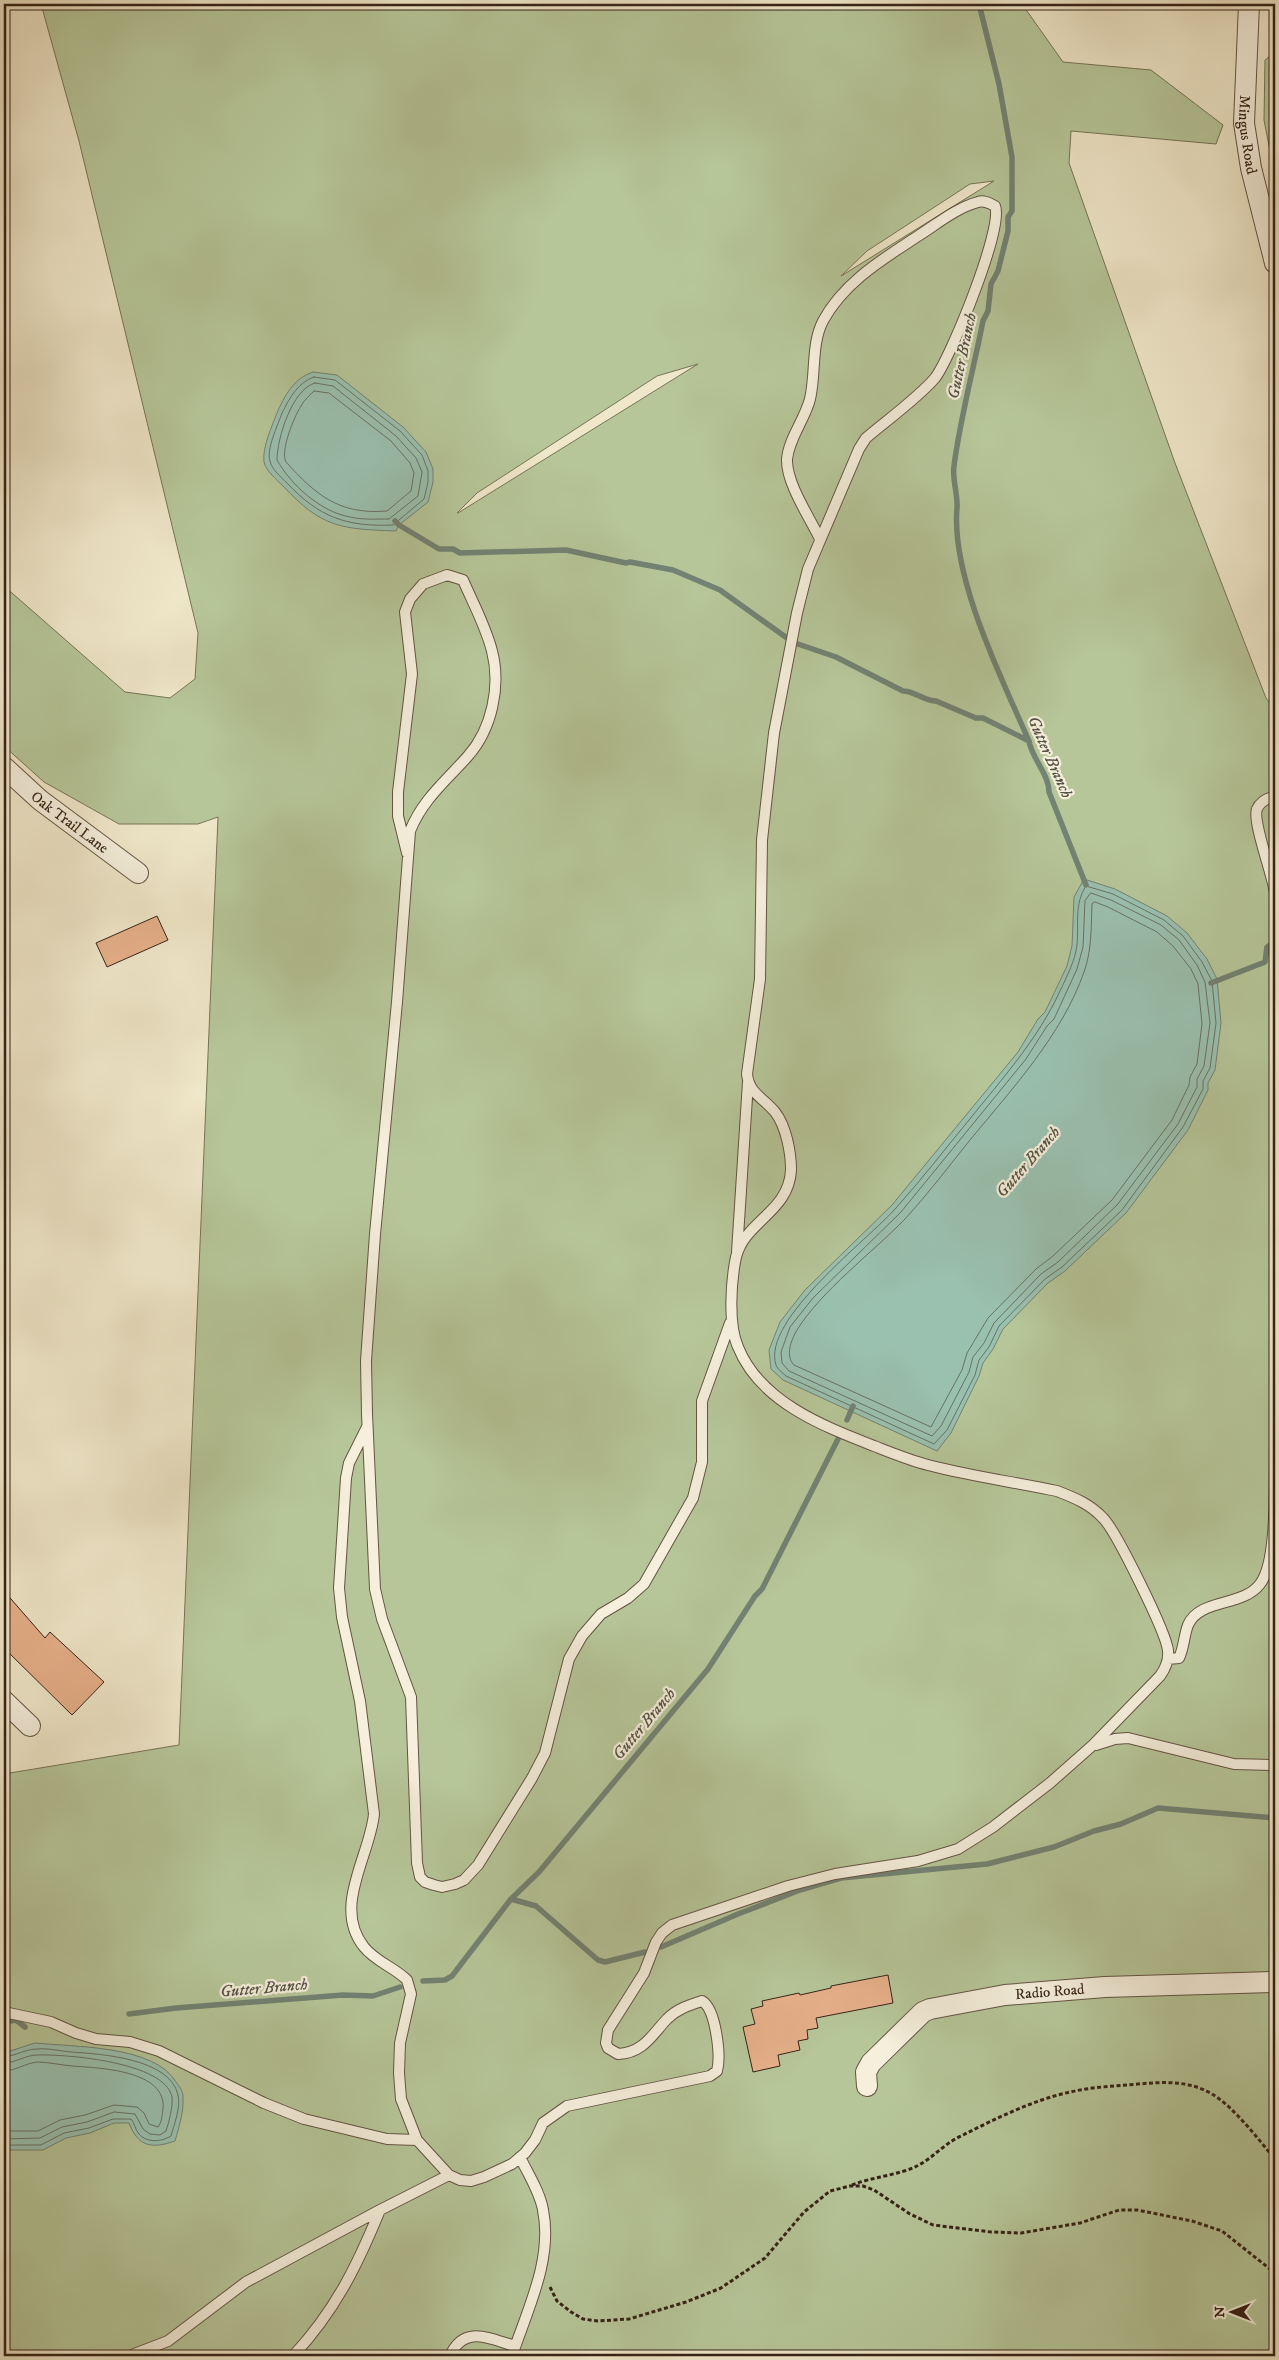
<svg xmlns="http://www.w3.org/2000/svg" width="1279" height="2360" viewBox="0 0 1279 2360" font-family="'IM FELL DW Pica',serif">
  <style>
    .green { fill: #b6c699; stroke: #767458; fill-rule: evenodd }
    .water { fill: #9ac1b0; stroke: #728273 }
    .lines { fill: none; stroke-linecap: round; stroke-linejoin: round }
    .shore { stroke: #687264; stroke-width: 1 }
    .stream { stroke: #728273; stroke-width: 5.5 }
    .building { fill: #e6b08a; stroke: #362317 }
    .lane-casing { stroke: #645444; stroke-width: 12 }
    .street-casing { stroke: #645444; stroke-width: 22 }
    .path { stroke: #362317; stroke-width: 3; stroke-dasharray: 4 2.5; stroke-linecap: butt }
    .lane { stroke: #f5efdc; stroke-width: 10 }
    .street { stroke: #f5efdc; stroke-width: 20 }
    .labels { text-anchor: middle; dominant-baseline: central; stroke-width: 4.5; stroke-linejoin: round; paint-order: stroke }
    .street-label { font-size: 15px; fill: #362317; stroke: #f5efdc }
    .water-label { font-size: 16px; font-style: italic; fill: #545245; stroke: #f5efdc }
  </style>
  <rect width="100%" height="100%" fill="#efe7c9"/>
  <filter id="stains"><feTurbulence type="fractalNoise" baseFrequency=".004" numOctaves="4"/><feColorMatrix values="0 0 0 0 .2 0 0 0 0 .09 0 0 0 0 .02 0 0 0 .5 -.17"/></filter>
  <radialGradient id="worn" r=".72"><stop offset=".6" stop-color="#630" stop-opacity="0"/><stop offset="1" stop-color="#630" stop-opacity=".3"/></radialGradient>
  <path class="green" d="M41,4H1022L1063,62L1151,70L1223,125L1216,144L1071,131L1069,163L1175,463L1266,698L1275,710V2356H4V1774L179,1745L218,817L198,824H119L44,782L4,746V586L125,692L170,698L195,679L198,633L79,141ZM994,181L841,276L867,251L970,184ZM698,364L458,513H457L477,493L657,376Z
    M1275,52V157L1271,156L1264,120L1265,60Z"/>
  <path class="water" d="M313,372L337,375L403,427L426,452L433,469V482L428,502L399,525L396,531C341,529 322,528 283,486C277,480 266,471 264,462C262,448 272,426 277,413C284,396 294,378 313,372Z
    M1084,879L1115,889L1167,916L1187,933L1207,959L1217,979L1221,1023L1215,1070L1208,1083V1090L1188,1130L1126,1213L1065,1271L1048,1283L1003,1329L993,1349L983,1363L979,1376L951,1433L937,1451L783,1380L771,1369L769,1350L780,1322L805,1290L892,1205L1018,1052L1038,1019L1045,1012L1067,966L1072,946L1074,897Z
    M35,2043C74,2047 154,2045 176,2082C179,2086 183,2091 183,2096C184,2111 179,2127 175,2141C152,2149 138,2147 129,2123H114L90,2133L66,2138L43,2150H4V2053Z"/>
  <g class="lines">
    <path class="shore" d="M314,377L335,380L400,431L422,455L428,471V482L424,499L393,525C346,527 319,517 287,483C281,477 272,470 270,461C266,449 278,425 282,413C289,399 298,382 314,377Z
      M315,383L333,386L396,436L416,458L422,472L418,496L389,519C377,519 362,520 350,517C321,512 291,485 277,460C277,439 292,389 315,383Z
      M314,391L329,393L391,441L410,463L414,473L411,491L387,511C339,515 316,495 286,462C280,451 294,417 301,406C304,400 310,395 314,391Z
      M1086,886L1113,894L1164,920L1183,936L1202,962L1212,981L1216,1023L1210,1068L1203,1081V1089L1183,1127L1122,1210L1062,1267L1045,1279L999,1326L989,1347L979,1360L975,1375L947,1430L934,1444L786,1376C783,1373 777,1369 776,1365C761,1320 869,1239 896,1208C922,1179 945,1149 969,1120C1002,1079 1038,1039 1060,991C1067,976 1075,961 1077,945C1079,924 1074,904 1086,886Z
      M1091,893L1111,900L1161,925L1179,940L1197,965L1205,982L1210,1023L1204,1066L1197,1079V1087L1178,1124L1117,1205L1058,1262L1041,1274L994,1323L984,1343L973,1357L969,1372L941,1426L932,1436L789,1371L782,1363L781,1352L790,1327L813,1298L901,1212L1026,1059L1047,1026L1054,1019L1077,969L1083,947L1085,901Z
      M1095,902L1108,907L1157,932L1173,946L1191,969L1198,984L1202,1024L1197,1064L1190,1077L1189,1085L1172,1120L1112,1200L1053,1256L1036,1269L988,1318L967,1353L962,1370L931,1427L794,1365C785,1356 791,1340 797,1330C821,1291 872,1253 905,1219C928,1194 949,1166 970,1140C1012,1089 1062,1035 1084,972C1092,950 1091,927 1092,904Z
      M4,2057C15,2056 26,2049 37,2049C48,2048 60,2051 71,2052C100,2054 170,2058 178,2095C181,2107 174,2125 171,2136C161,2142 147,2143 139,2134C135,2130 135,2123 131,2119H113L89,2128L64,2133L41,2145H4
      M4,2063C15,2063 26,2055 37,2055C66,2054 165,2062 172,2097C173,2107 169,2122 166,2131L160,2135L150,2134L143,2129L135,2114L114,2112L87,2122L62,2127L40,2138L4,2139
      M4,2071C15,2071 26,2063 37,2062C48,2062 61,2065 72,2066C99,2068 167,2070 163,2109C162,2115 162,2122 158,2127L149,2124L144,2113L137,2107L114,2105L85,2115L60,2120L38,2131H4"/>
    <path class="stream" d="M979,4L999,84L1012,157V211L1008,217V231L998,271L991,284L988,311L983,321C974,367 960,419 954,466C952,480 958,494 957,508C951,577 1001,677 1029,741C1032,759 1049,774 1049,792L1086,885
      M395,521L399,525L439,549H453L460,553L566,550L626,563L630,562L673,570L720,590L787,638
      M798,644L836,657L903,691C915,691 924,701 936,701L976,718H983L1029,741
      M1211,983L1265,962L1267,947L1275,942
      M847,1420L853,1406
      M511,1899L536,1906L598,1960L605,1962L645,1952
      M661,1947L738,1914L800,1890L841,1878L987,1864L1054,1847L1094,1831L1121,1824L1158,1808L1275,1818
      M423,1981L445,1980L452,1976L511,1899L539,1872L708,1669L755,1596L762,1589L838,1439
      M129,2014L176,2008L343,1995L373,1996L400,1987
      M4,2022L16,2020L25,2027"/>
  </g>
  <path class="building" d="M157,916L168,940L107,967L96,943Z
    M4,1591L45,1638L50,1632L104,1682L72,1715L4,1648Z
    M888,1975L893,2003L816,2018L818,2028L807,2030L808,2039L798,2041L800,2050L778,2055L780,2066L753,2072L743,2027L755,2024L751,2009L763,2006L762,2001L799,1993L800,1995L831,1988V1986Z"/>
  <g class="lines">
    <g class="lane-casing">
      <path id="lane" d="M1275,796C1268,798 1260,801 1257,809C1252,821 1273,876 1275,893
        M407,853L398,816V792L412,674L405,612L410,599L423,584L447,575L463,580C473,603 486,627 492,651C501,686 492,729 468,756C445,782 423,799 410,831L397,1002L375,1234L366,1361L367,1414L375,1589L382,1619L411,1697L417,1863L420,1877L425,1882L434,1885L442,1887L455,1884L464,1880L478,1865L532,1778L545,1753L569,1659L582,1636L601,1614L628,1598L644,1584L693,1498L702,1462V1401L730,1323
        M737,1252L748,1082
        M367,1427L349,1463L346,1478L339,1588L342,1617L360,1701L374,1814C370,1856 332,1907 364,1947C376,1962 394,1967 407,1980L411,1994L400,2043L399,2073L401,2099L417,2140L449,2175L460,2180L471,2181L484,2177L512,2164L525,2153L535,2140L543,2123L567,2106L710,2076L717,2071C721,2056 716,2009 702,2001C689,2005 677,2009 667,2019C652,2035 643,2053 618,2054L608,2048L606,2043L608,2030L644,1973L656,1942L662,1933L672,1925L788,1886L835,1874L918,1861L958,1849L993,1827L1050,1783L1093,1745L1160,1676C1165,1669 1169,1660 1168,1651C1167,1634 1116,1531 1103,1518C1090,1504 1075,1498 1057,1491C1014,1482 970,1476 928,1465C909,1460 892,1453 874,1446C823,1426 760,1402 738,1347C728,1324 731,1281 736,1257C745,1221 789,1212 791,1170C791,1152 786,1126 775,1112C764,1098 749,1094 747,1074L760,979L762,840L774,733L797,613L808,569L859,449L866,438C886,421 919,397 935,378C951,357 1004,227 995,206C989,203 984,200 978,202C956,208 937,224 918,236C883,259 844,282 823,321C811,344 816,374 810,399C805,419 789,438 787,459C786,483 810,518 820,539
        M1168,1659L1179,1658C1184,1648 1184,1635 1188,1625C1200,1598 1243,1607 1260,1584C1278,1561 1274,1483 1275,1452
        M1096,1745L1115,1739L1128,1738L1234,1764L1275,1765
        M4,2012L51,2022L76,2033L96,2039L130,2042L159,2051L264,2103L304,2119L387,2139L417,2140
        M129,2356L168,2341L246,2282L380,2210
        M293,2356C335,2311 357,2266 380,2210L449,2175
        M450,2356C464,2324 490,2339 515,2346
        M512,2356C527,2310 553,2260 543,2210C540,2192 528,2174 520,2157"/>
    </g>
    <g class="street-casing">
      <g id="street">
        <path id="s1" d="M1249,4L1244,123L1251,168L1275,263"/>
        <path id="s2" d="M4,767L40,800L138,873"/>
        <path d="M4,1701L30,1726"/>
        <path id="s3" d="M867,2086L866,2072L871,2063L923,2012L930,2009L1005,1995L1105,1987L1275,1982"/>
      </g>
    </g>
    <path class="path" d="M852,2185C872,2177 899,2175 917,2166C933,2158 945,2143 961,2136C995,2119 1033,2100 1070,2092C1092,2087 1115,2086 1138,2084C1164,2082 1188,2080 1212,2094C1234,2107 1258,2139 1275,2159
      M550,2287L557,2301L571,2312L583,2319L598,2321L629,2319L686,2302L721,2288L765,2258L804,2212L830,2191L850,2186H863L874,2190L910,2214L933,2225L991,2232L1021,2233L1080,2223L1119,2210H1137L1192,2221L1222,2231L1275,2273"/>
    <use href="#lane" class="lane"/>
    <use href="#street" class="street"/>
  </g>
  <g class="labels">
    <g class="street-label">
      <text stroke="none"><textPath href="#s1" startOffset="131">Mingus Road</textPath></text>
      <text stroke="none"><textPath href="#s2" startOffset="86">Oak Trail Lane</textPath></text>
      <text stroke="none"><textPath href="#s3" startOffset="226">Radio Road</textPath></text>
    </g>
    <g class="water-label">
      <text transform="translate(962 356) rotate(-78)">Gutter Branch</text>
      <text transform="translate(1050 757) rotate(66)">Gutter Branch</text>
      <text transform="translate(1028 1162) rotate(-49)">Gutter Branch</text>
      <text transform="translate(644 1724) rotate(-50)">Gutter Branch</text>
      <text transform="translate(264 1988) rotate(-5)">Gutter Branch</text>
    </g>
  </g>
  <rect width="1279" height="2360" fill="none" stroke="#efe7c9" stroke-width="20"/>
  <rect x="5" y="5" width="1269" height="2350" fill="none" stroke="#362317" stroke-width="2.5"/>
  <rect x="10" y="10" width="1259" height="2340" fill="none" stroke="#362317"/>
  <g transform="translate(1232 2312) rotate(270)" stroke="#f5efdc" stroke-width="4" paint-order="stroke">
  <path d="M0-4L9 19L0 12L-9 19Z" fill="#362317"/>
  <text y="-8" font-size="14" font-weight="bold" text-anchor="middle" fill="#362317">N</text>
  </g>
  <rect width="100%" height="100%" filter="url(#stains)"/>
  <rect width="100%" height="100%" fill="url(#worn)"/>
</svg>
